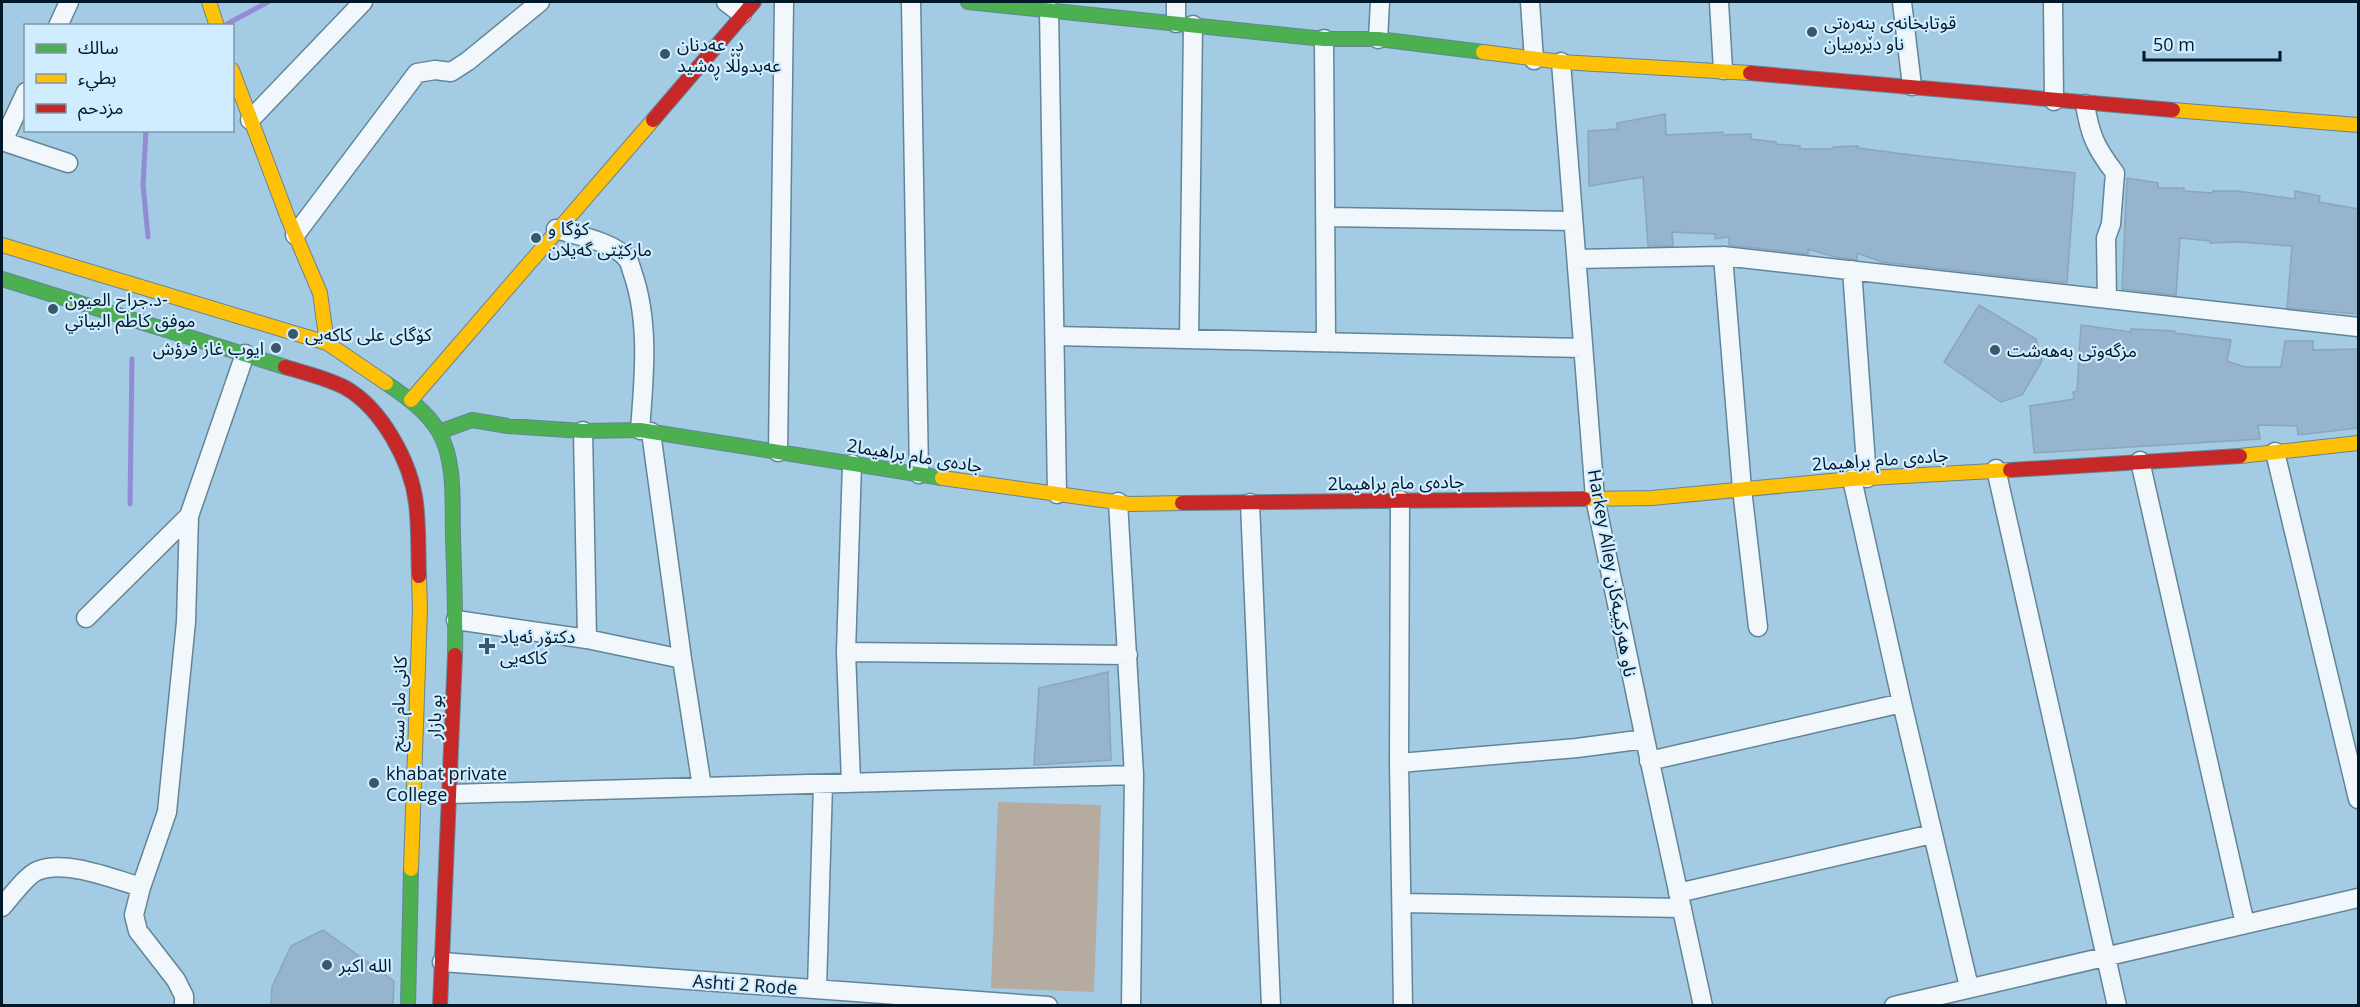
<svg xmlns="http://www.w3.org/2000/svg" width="2360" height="1007" viewBox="0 0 2360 1007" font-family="'Open Sans','Noto Sans Arabic',sans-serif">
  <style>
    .green { fill: #b6aba0 }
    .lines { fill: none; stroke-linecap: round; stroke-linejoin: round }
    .stream { stroke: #938bd3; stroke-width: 5 }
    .building { fill: #96b4ce; stroke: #8ba5bb; stroke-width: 1.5 }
    .street-casing { stroke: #628598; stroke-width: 21 }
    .fast-casing { stroke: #628598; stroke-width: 16 }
    .slow-casing { stroke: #628598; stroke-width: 16 }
    .jam-casing { stroke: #628598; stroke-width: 16 }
    .street { stroke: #f1f7fb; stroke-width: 18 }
    .fast { stroke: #4caf50; stroke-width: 14 }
    .slow { stroke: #ffc107; stroke-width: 14 }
    .jam { stroke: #c62828; stroke-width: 14 }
    .poi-dot { fill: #395769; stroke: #d0ecff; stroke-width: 2 }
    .labels { text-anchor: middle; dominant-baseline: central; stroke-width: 4.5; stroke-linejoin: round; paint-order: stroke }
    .poi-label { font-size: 18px; fill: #001828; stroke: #d0ecff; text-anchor: start }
    .street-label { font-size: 18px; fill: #001828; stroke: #d0ecff }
  </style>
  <rect width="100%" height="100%" fill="#a3cbe3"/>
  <path class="green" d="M998,802L1101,805L1094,992L991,988Z"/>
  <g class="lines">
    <path class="stream" d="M227,24L268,2
      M146,130L143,185L148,237
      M130,504L132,359"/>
  </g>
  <path class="building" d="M1665,114L1666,135L1723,132V135L1751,134V139L1776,142V144L1800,146V149H1833V147L1858,146V148L1911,155L2075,173L2067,283L1882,262L1857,253V260L1835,257L1808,249V254L1729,245V237L1715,239V234L1672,232L1673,246H1648L1643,177L1589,186L1588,131L1617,129V123Z
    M2127,178L2158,183V188H2184V191L2213,193V191H2237L2295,199V191L2320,196L2319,202L2358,209V314L2287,308L2292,246L2241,242L2210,243V241L2180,238L2176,295L2122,289Z
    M1979,305L2036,339L2042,361L2022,395L2001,402L1944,362Z
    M2081,325L2131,332V329L2175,331V333L2231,340L2227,361L2245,367H2281L2285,341H2313V350L2358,349V428L2298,435L2297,426L2258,425L2260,439L2034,453L2030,406L2074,399L2073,392L2077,391Z
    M1108,672L1111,760L1034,765L1039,688Z
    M323,930L394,981L393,1005H271L272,987L291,946Z"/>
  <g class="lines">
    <g class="street-casing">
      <path id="street" d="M726,2L742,14
        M911,2L919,474
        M1530,2L1534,60
        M1719,2L1723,70
        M1902,2L1912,86
        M2053,2L2054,101
        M1049,10L1057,494
        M1176,23V2
        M58,26L69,2
        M1324,39L1326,342
        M1378,39L1380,2
        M1561,62L1595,498L1645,739L1703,1006
        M2085,104C2090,136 2096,148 2115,173L2111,224L2106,238L2107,299
        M250,120L363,2
        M2,141L68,163
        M3,141L26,92
        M1327,217L1573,221
        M556,229C575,235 615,242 627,259C630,262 631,268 632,271C650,321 644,378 640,430
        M295,235L417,73L435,70L451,72L468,61L540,2
        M1577,259L1723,256
        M1852,270L1867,478
        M1055,336L1583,348
        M1189,339L1193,25
        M583,431L587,639
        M651,432L682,659L702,787
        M778,452L784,2
        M2275,452L2358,799
        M2140,461L2245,924
        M1996,469L2117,1006
        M1852,479L1902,703L1969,987
        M1400,500L1399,763L1403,1006
        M1118,502L1134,775L1131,1006
        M1250,503L1271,1006
        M86,618L189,516
        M456,620L587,639L682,659
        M1758,627L1742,489L1723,256L2358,327
        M846,652L1128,655
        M1649,761L1902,703
        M1399,763L1577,748L1645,739
        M851,782L846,652L852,464
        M450,794L1134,775
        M1678,893L1932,834
        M1403,903L1682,908
        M2,907C10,898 27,875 37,871C66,859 113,879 141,887
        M442,962L1048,1006
        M817,989L823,784
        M184,1006V996L176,980L138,931L134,915L141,887L167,812L186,622L189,516L245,354
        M1894,1006L2358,898"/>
    </g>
    <g class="fast-casing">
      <path id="fast" d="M968,2L1324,39H1378L1483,52
        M2,279L285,367
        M386,383C405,396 427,411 439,432C456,462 452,503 453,536C454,576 456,615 455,655
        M439,432L472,420L508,426L583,431L640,430L942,478
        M408,1006L411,869"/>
    </g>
    <g class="slow-casing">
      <path id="slow" d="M209,2L217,26
        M1483,52L1561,62L1750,73
        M232,70L288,218L320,293L327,343
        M2173,110L2358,125
        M2,245L327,343L386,383
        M411,400L653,120
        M2240,456L2358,443
        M942,478L1130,504L1182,503
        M1584,499L1652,498L1852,479L2010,470
        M411,869L420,609L419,576"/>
    </g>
    <g class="jam-casing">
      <path id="jam" d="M1750,73L2173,110
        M653,120L754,2
        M285,367C305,373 327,378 346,388C382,409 411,462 416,503C419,527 418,552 419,576
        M2010,470L2240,456
        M1182,503L1584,499
        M440,1006L455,655"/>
    </g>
    <use href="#street" class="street"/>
    <use href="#fast" class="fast"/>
    <use href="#slow" class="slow"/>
    <use href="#jam" class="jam"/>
  </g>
  <g class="poi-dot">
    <circle cx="1812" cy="32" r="6"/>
    <circle cx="665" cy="54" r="6"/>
    <circle cx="536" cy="238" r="6"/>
    <circle cx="53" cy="309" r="6"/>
    <circle cx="293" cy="334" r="6"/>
    <circle cx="276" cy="348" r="6"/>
    <circle cx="1995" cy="350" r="6"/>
    <path d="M484 637h6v6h6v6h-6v6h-6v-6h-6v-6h6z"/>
    <circle cx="374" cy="783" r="6"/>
    <circle cx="327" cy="965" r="6"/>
  </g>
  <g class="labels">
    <g class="poi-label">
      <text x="1824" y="22">قوتابخانەى بنەرەتى<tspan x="1824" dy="21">ناو دێرەييان</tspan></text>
      <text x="677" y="44">د. عەدنان<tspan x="677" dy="21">عەبدوڵڵا ڕەشید</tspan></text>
      <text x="548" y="228">کۆگا و<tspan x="548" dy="21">مارکێتی گەیلان</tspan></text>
      <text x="65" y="299">د.جراح العيون-<tspan x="65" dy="21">موفق كاطم البياتي</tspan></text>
      <text x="305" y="334">کۆگای علی کاکەیی</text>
      <text x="264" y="348" text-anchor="end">ايوب غاز فرؤش</text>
      <text x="2007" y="350">مزگەوتی بەهەشت</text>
      <text x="500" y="636">دکتۆر ئەیاد<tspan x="500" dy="21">کاکەیی</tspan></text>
      <text x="386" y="773">khabat private<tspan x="386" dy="21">College</tspan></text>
      <text x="339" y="965">اللە اكبر</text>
    </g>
    <g class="street-label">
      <text transform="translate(915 455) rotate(9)">جادەی مام براهیما2</text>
      <text transform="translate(1880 459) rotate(-4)">جادەی مام براهیما2</text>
      <text transform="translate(1396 482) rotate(-1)">جادەی مام براهیما2</text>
      <text transform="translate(1613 573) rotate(80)">Harkey Alley ناو هەركييەكان</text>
      <text transform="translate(398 704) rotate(-88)">کانی مام سنج</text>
      <text transform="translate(434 717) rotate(-88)">بو بازار</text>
      <text transform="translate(745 984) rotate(4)">Ashti 2 Rode</text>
    </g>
  </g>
  <rect width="2360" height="1007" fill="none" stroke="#001828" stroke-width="6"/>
  <rect x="24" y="24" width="210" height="108" fill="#d0ecff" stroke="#7d97a9" stroke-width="1.5"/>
  <rect x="36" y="44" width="30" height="9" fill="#4caf50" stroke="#7d97a9" stroke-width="1.5"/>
  <text x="78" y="54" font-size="18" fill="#001828">سالك</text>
  <rect x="36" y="74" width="30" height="9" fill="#ffc107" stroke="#7d97a9" stroke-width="1.5"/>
  <text x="78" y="84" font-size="18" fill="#001828">بطيء</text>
  <rect x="36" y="104" width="30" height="9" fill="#c62828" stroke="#7d97a9" stroke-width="1.5"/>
  <text x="78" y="114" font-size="18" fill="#001828">مزدحم</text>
  <path d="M2144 51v9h136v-9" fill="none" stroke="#001828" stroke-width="3"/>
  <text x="2153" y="51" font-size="18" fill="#001828" stroke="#d0ecff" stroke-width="4.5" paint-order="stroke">50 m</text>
</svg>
